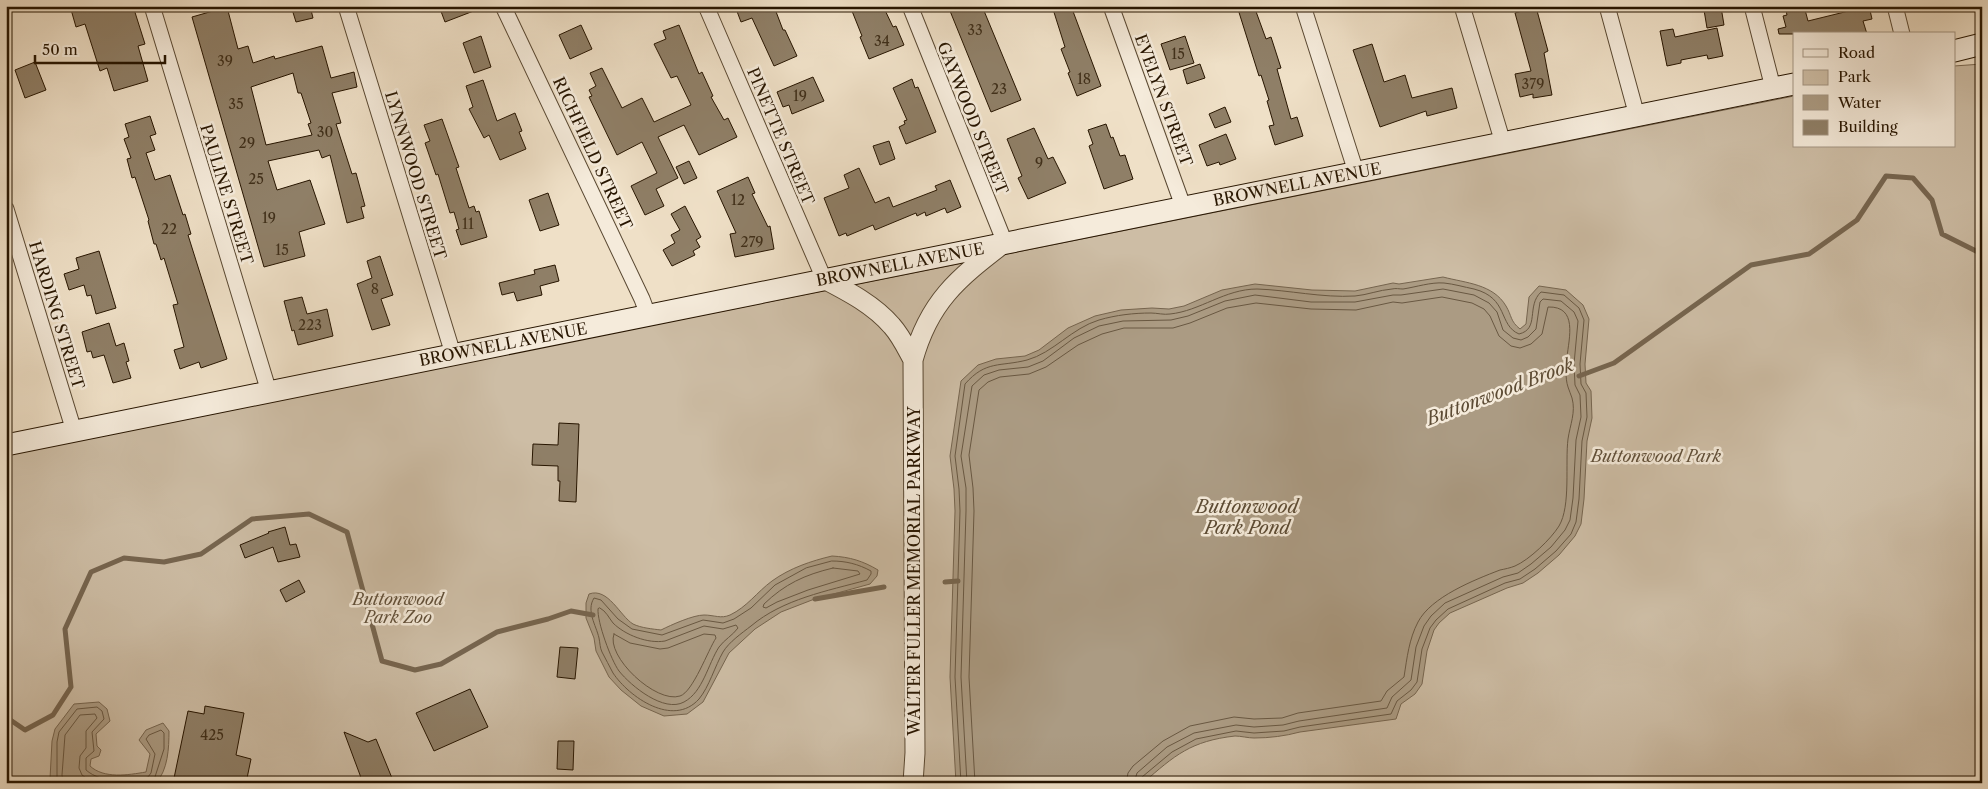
<svg xmlns="http://www.w3.org/2000/svg" width="1988" height="789" viewBox="0 0 1988 789" font-family="'Libre Caslon Text',serif">
  <style>
    .green { fill: #cdbda5; stroke: #7a6952 }
    .water { fill: #ab9b83; stroke: #76654f }
    .lines { fill: none; stroke-linecap: round; stroke-linejoin: round }
    .shore { stroke: #695842; stroke-width: 1 }
    .stream { stroke: #76654f; stroke-width: 5 }
    .building { fill: #8f7f67; stroke: #271500; fill-rule: evenodd }
    .minor-casing { stroke: #594832; stroke-width: 17 }
    .tertiary-casing { stroke: #594832; stroke-width: 21 }
    .secondary-casing { stroke: #271500; stroke-width: 23 }
    .minor { stroke: #f5ebdb; stroke-width: 15 }
    .tertiary { stroke: #f5ebdb; stroke-width: 19 }
    .secondary { stroke: #f5ebdb; stroke-width: 21 }
    .labels { text-anchor: middle; dominant-baseline: central; stroke-width: 5; stroke-linejoin: round; paint-order: stroke }
    .number-label { font-size: 14px; fill: #41301a }
    .street-label { font-size: 16px; fill: #271500; stroke: #f5ebdb }
    .park-label { font-size: 16px; font-style: italic; fill: #61503a; stroke: #f5ebdb }
    .water-label { font-size: 18px; font-style: italic; fill: #5c4b34; stroke: #f5ebdb }
  </style>
  <rect width="100%" height="100%" fill="#efe0c7"/>
  <filter id="stains"><feTurbulence type="fractalNoise" baseFrequency=".004" numOctaves="4"/><feColorMatrix values="0 0 0 0 .2 0 0 0 0 .09 0 0 0 0 .02 0 0 0 .5 -.17"/></filter>
  <radialGradient id="worn" r=".72"><stop offset=".6" stop-color="#630" stop-opacity="0"/><stop offset="1" stop-color="#630" stop-opacity=".3"/></radialGradient>
  <path class="green" d="M1982,64V783H6V455L1794,96V146H1954V66Z"/>
  <path class="water" d="M1443,277C1466,283 1493,284 1506,306C1512,316 1510,321 1520,329L1526,324L1529,297L1539,286L1566,290L1583,305L1589,319L1585,364L1586,383L1591,391L1592,418L1587,441L1584,499L1581,524L1575,536L1559,555L1538,573L1523,583L1507,588L1450,613L1439,623L1434,630L1427,651L1422,684L1415,694L1401,704L1396,719L1300,732C1285,736 1270,738 1254,738C1248,738 1241,736 1235,736C1191,741 1175,755 1143,783H956L950,677L955,511L954,489L950,456L961,381L978,365L996,359L1025,356L1039,350L1068,328L1095,316L1121,310L1152,308L1169,309L1184,306L1222,290L1255,284L1312,290L1355,291L1393,283L1399,284Z
    M832,556C850,557 863,561 878,570L877,576L870,584L812,600L781,612L755,629L729,653L703,702L687,714L664,716L641,706L621,690L609,677L596,651L594,638L586,618V603L589,594C608,587 620,616 633,624C641,628 653,629 661,630C671,625 693,615 704,615C714,615 721,619 730,615C747,607 757,592 772,581C790,568 811,561 832,556Z
    M99,702L107,709L110,721L96,734L97,746L101,750L99,756L91,759L90,766C104,779 128,775 146,772L150,754L139,740L146,730L163,723L169,731C169,748 168,770 156,783H53L50,779L52,741L55,729L74,704Z"/>
  <g class="lines">
    <path class="shore" d="M832,561C846,561 858,564 871,571V574L867,580C827,591 783,599 751,626C742,633 729,642 723,652C715,666 709,687 699,699C673,728 629,697 613,673C609,666 606,659 602,652C600,648 600,643 599,638C596,625 586,611 594,598L601,600L618,619L632,629L662,635L703,620L723,623L734,619L751,608L775,585L806,568Z
      M833,568L858,571L860,574L808,590L777,602L766,608L763,607L764,604C785,584 804,575 833,568Z
      M600,608C606,611 609,618 613,623C625,635 648,644 665,641L704,626L723,629L736,625L738,628C733,635 724,640 719,647C708,664 703,692 684,702C664,713 631,686 619,671C611,660 597,622 598,609Z
      M614,634L630,643L660,649L668,648L704,634L715,635L716,638C708,650 693,692 680,696C656,704 605,656 614,634Z
      M57,783V742L59,732L77,709L97,707L102,711L104,719L92,732L94,751L86,758V770C102,784 129,781 148,777L151,773L155,754L146,739L149,735L161,730L164,733V749L153,783
      M63,783L62,775L65,735L80,715L95,714L97,718L86,731V748L80,756L79,768L82,775L93,783
      M961,783L955,677L960,511L959,489L955,456L965,384C986,360 1000,367 1027,360C1053,353 1072,328 1099,320C1116,315 1134,313 1151,313C1157,313 1164,315 1170,314C1200,311 1225,289 1257,289C1289,290 1322,298 1355,296C1367,295 1379,290 1392,289C1396,288 1399,289 1403,289C1416,287 1431,282 1444,283C1454,284 1464,287 1474,289C1509,298 1498,325 1519,334C1540,329 1526,306 1541,292L1564,295L1579,308L1584,320L1580,364L1581,384L1586,393L1587,417L1582,441L1579,499L1576,522L1571,534L1556,551L1535,569L1520,579L1505,583L1448,609L1436,620L1430,628L1422,649L1417,682L1411,690L1397,701L1391,714L1300,727L1284,731L1254,733L1236,731L1196,739L1172,752L1142,777L1140,783
      M967,783L961,677L966,511V488L961,456L972,386L984,375L999,370L1028,367L1043,361L1074,338L1099,326L1123,321L1171,320L1188,316L1225,301L1255,295L1311,302H1355L1393,295H1401L1443,289L1474,295L1489,303L1497,312L1503,330L1513,338L1521,340L1528,337L1536,329L1540,302L1543,299L1561,301L1574,312L1578,321L1574,364L1575,385L1580,395L1581,417L1576,440L1573,498L1570,520L1565,530L1551,547L1531,564L1518,573L1503,577L1445,603L1431,616L1424,626L1416,647L1411,680L1392,697L1387,708L1299,721L1283,725L1254,727L1236,725L1194,733L1167,747L1137,773L1134,783
      M975,783L969,677L974,511L973,488L969,455L979,390L988,382L1000,377L1029,374L1046,367L1078,345L1102,334L1124,328H1173L1190,323L1227,308L1256,303L1311,309L1356,310L1393,302L1402,303L1442,297L1472,303L1484,309L1490,316L1499,336L1511,346L1520,348L1531,344L1542,334L1548,307C1578,306 1569,338 1567,357C1566,366 1565,378 1568,387C1569,391 1571,394 1572,398C1576,412 1570,425 1568,439C1565,463 1571,506 1559,526C1551,539 1529,560 1515,566C1510,568 1505,569 1500,570C1474,580 1431,597 1418,622C1409,639 1407,658 1404,677L1387,691L1381,701L1298,713L1282,718L1254,719L1234,717L1190,726L1163,741L1133,766L1128,773L1126,783"/>
    <path class="stream" d="M1579,376L1614,363L1751,265L1809,254L1857,220L1886,176L1913,178L1932,200L1942,234L1978,252L1982,250
      M945,582L958,581
      M815,599L884,587
      M6,717L25,730L53,715L71,687L65,629L91,572L124,558L164,562L201,554L252,519L309,514L347,532L382,661L415,670L441,664L497,632L548,619L571,611L593,615"/>
  </g>
  <path class="building" d="M70,6H133L145,44L138,46L148,81L114,91L107,68L100,71L85,24L76,27Z
    M291,6H310L313,18L296,22Z
    M439,6H483L484,7L445,22Z
    M735,6H780L775,9L783,30H785L797,56L774,66L752,18L741,22Z
    M850,6H883L893,27L896,26L904,45L869,59L860,37L862,36Z
    M948,6H982L1021,100L991,112Z
    M1052,6H1071L1101,86L1077,96L1068,73L1070,72L1061,49L1065,47Z
    M1237,6H1254L1266,39L1271,37L1281,68L1277,69L1291,119L1297,117L1303,136L1275,145L1269,126L1274,125L1267,101L1269,100L1261,75L1259,76Z
    M1785,6H1804L1808,21L1869,6L1872,19L1863,21L1867,34H1779L1778,29L1786,27L1783,16L1787,15Z
    M227,7L238,49L248,46L253,63L274,56L275,59L322,46L331,78L354,72L357,87L332,93L341,123L336,124L352,174L356,173L365,206L361,207L364,218L347,223L330,155L322,158L319,150L268,161L277,190L310,180L325,224L299,232L305,256L264,267L192,17ZM293,73L298,93H301L311,123L308,124L312,135L266,145L251,87Z
    M1536,7L1548,51L1544,53L1552,95L1533,98V94L1520,97L1515,74L1531,71L1515,13Z
    M1721,7L1724,25L1707,28L1704,10Z
    M581,25L592,49L570,59L559,35Z
    M679,25L699,74L702,72L713,96L711,97L724,120L728,118L737,137L699,155L684,125L658,137L678,178L656,189L664,206L645,215L631,186L657,173L642,142L617,155L589,97L592,96L589,90L596,86L590,73L602,68L622,108L642,98L654,122L691,105L677,76L671,78L654,44L666,39L663,31Z
    M1717,28L1723,56L1708,59L1707,55L1681,60V63L1667,66L1660,31L1673,29L1675,37Z
    M481,36L491,67L474,73L463,43Z
    M1185,36L1194,63L1170,70L1161,44Z
    M1372,44L1384,82L1405,75L1412,98L1452,88L1457,108L1427,116L1426,111L1380,127L1353,50Z
    M35,62L46,90L25,98L15,70Z
    M1200,64L1205,78L1187,84L1183,70Z
    M813,77L824,101L792,114L789,105L783,107L777,92Z
    M912,79L915,88L918,87L936,132L906,144L899,127L905,124L904,121L907,120L893,88Z
    M483,80L497,121L515,113L522,131L519,132L526,149L500,160L489,135L484,138L469,109L473,107L466,86Z
    M1225,107L1231,122L1215,128L1209,114Z
    M150,116L156,134L150,136L155,150L146,153L155,180L170,175L183,215L185,214L191,234L188,235L227,359L201,368L199,362L180,369L174,350L184,347L173,305L178,304L164,258L161,260L156,244H154L148,221L149,220L135,177L132,178L127,159L131,158L124,139L129,137L125,124Z
    M442,119L459,167L456,168L469,208L474,206L476,212L479,211L487,237L461,245L456,230L459,229L454,212L450,213L438,174L436,175L425,143L430,141L424,125Z
    M1106,124L1111,138L1113,137L1120,156L1125,155L1133,179L1104,189L1089,146L1093,144L1088,130Z
    M1034,128L1048,159L1053,157L1066,183L1028,199L1018,178L1022,176L1007,139Z
    M1226,134L1236,159L1220,165L1219,162L1207,166L1199,145Z
    M889,141L895,159L880,165L873,146Z
    M689,161L697,178L684,184L676,167Z
    M859,168L875,203L889,197L893,207L937,190L935,186L950,180L961,207L947,213L945,208L926,216L925,212L917,216L916,213L875,230L873,225L847,236L846,233L839,236L824,198L849,188L844,175Z
    M748,177L755,193L752,194L768,227L770,226L774,249L735,257L730,234L736,233L717,191Z
    M548,193L559,225L540,231L529,200Z
    M685,206L701,237L696,240L700,247L693,251L695,255L672,266L663,250L675,243L671,235L680,230L671,214Z
    M99,251L116,308L96,314L91,295L87,296L84,285L69,290L64,274L79,269L76,258Z
    M380,256L393,295L381,299L390,325L372,330L357,284L372,278L367,261Z
    M555,265L559,281L540,286L542,295L517,301L514,292L502,295L499,283L535,274L534,270Z
    M302,297L307,314L327,309L333,336L298,345L294,330L292,331L284,301Z
    M109,323L116,346L124,343L129,361L126,362L131,378L113,383L104,355L93,358L91,351L87,352L82,332Z
    M559,423L579,424L576,502L559,501L560,481H558V466L532,465L533,444L558,445Z
    M285,527L290,545L296,544L300,557L278,562L273,547L245,558L240,545L269,533L268,532Z
    M299,580L305,592L286,602L280,590Z
    M560,647L578,648L575,679L557,677Z
    M470,689L488,727L434,751L416,713Z
    M205,706L244,713L236,755L251,759L246,783H173L188,711L204,714Z
    M344,732L368,742L376,739L394,783H363Z
    M558,741H574L573,770L557,769Z"/>
  <g class="lines">
    <g class="minor-casing">
      <path id="minor" d="M152,6L269,392
        M346,6L453,354
        M503,6L642,299L648,315
        M706,6L824,279
        M910,6L1005,243
        M1111,6L1183,206
        M1303,6L1356,172
        M1462,6L1503,143
        M1607,6L1637,116
        M1752,6L1773,88
        M1895,6L1902,34
        M6,209L74,431"/>
    </g>
    <g class="tertiary-casing">
      <path id="tertiary" d="M824,279C849,292 874,305 892,326C901,336 907,349 913,360
        M913,783L915,753L913,360C929,302 957,279 1004,243"/>
    </g>
    <g class="secondary-casing">
      <path id="secondary" d="M1954,51L1982,44
        M6,445L1794,84"/>
    </g>
    <use href="#minor" class="minor"/>
    <use href="#tertiary" class="tertiary"/>
    <use href="#secondary" class="secondary"/>
  </g>
  <g class="labels">
    <g class="number-label">
      <text x="975" y="30">33</text>
      <text x="882" y="41">34</text>
      <text x="1178" y="54">15</text>
      <text x="225" y="61">39</text>
      <text x="1084" y="79">18</text>
      <text x="1533" y="84">379</text>
      <text x="999" y="89">23</text>
      <text x="800" y="96">19</text>
      <text x="236" y="104">35</text>
      <text x="325" y="132">30</text>
      <text x="247" y="143">29</text>
      <text x="1039" y="163">9</text>
      <text x="256" y="179">25</text>
      <text x="738" y="200">12</text>
      <text x="269" y="218">19</text>
      <text x="468" y="224">11</text>
      <text x="169" y="229">22</text>
      <text x="752" y="242">279</text>
      <text x="282" y="250">15</text>
      <text x="375" y="289">8</text>
      <text x="310" y="325">223</text>
      <text x="212" y="735">425</text>
    </g>
    <g class="street-label">
      <text transform="translate(1164 100) rotate(70)">EVELYN STREET</text>
      <text transform="translate(973 118) rotate(68)">GAYWOOD STREET</text>
      <text transform="translate(781 136) rotate(67)">PINETTE STREET</text>
      <text transform="translate(593 153) rotate(65)">RICHFIELD STREET</text>
      <text transform="translate(416 175) rotate(73)">LYNNWOOD STREET</text>
      <text transform="translate(1297 184) rotate(-11)">BROWNELL AVENUE</text>
      <text transform="translate(227 194) rotate(73)">PAULINE STREET</text>
      <text transform="translate(900 264) rotate(-11)">BROWNELL AVENUE</text>
      <text transform="translate(57 315) rotate(73)">HARDING STREET</text>
      <text transform="translate(503 344) rotate(-11)">BROWNELL AVENUE</text>
      <text transform="translate(914 571) rotate(-90)">WALTER FULLER MEMORIAL PARKWAY</text>
    </g>
    <g class="park-label">
      <text x="1656" y="456">Buttonwood Park</text>
      <text x="398" y="599">Buttonwood<tspan x="398" dy="18">Park Zoo</tspan></text>
    </g>
    <g class="water-label">
      <text transform="translate(1500 392) rotate(-21)">Buttonwood Brook</text>
      <text x="1247" y="507">Buttonwood<tspan x="1247" dy="21">Park Pond</tspan></text>
    </g>
  </g>
  <rect width="1988" height="789" fill="none" stroke="#efe0c7" stroke-width="25"/>
  <rect x="8" y="8" width="1973" height="774" fill="none" stroke="#271500" stroke-width="2.5"/>
  <rect x="12" y="12" width="1963" height="764" fill="none" stroke="#271500"/>
  <rect x="1793" y="32" width="162" height="115" fill="#f5ebdb" stroke="#a39583"/>
  <rect x="1803" y="49" width="25" height="8" fill="#f5ebdb" stroke="#a39583"/>
  <text x="1838" y="58" font-size="15" fill="#271500">Road</text>
  <rect x="1803" y="70" width="25" height="15" fill="#cdbda5" stroke="#a39583"/>
  <text x="1838" y="82" font-size="15" fill="#271500">Park</text>
  <rect x="1803" y="95" width="25" height="15" fill="#ab9b83" stroke="#a39583"/>
  <text x="1838" y="108" font-size="15" fill="#271500">Water</text>
  <rect x="1803" y="120" width="25" height="15" fill="#8f7f67" stroke="#a39583"/>
  <text x="1838" y="132" font-size="15" fill="#271500">Building</text>
  <path d="M35 55v8h130v-8" fill="none" stroke="#271500" stroke-width="2.5"/>
  <text x="42" y="55" font-size="15" fill="#271500" stroke="#f5ebdb" stroke-width="4" paint-order="stroke">50 m</text>
  <rect width="100%" height="100%" filter="url(#stains)"/>
  <rect width="100%" height="100%" fill="url(#worn)"/>
</svg>
